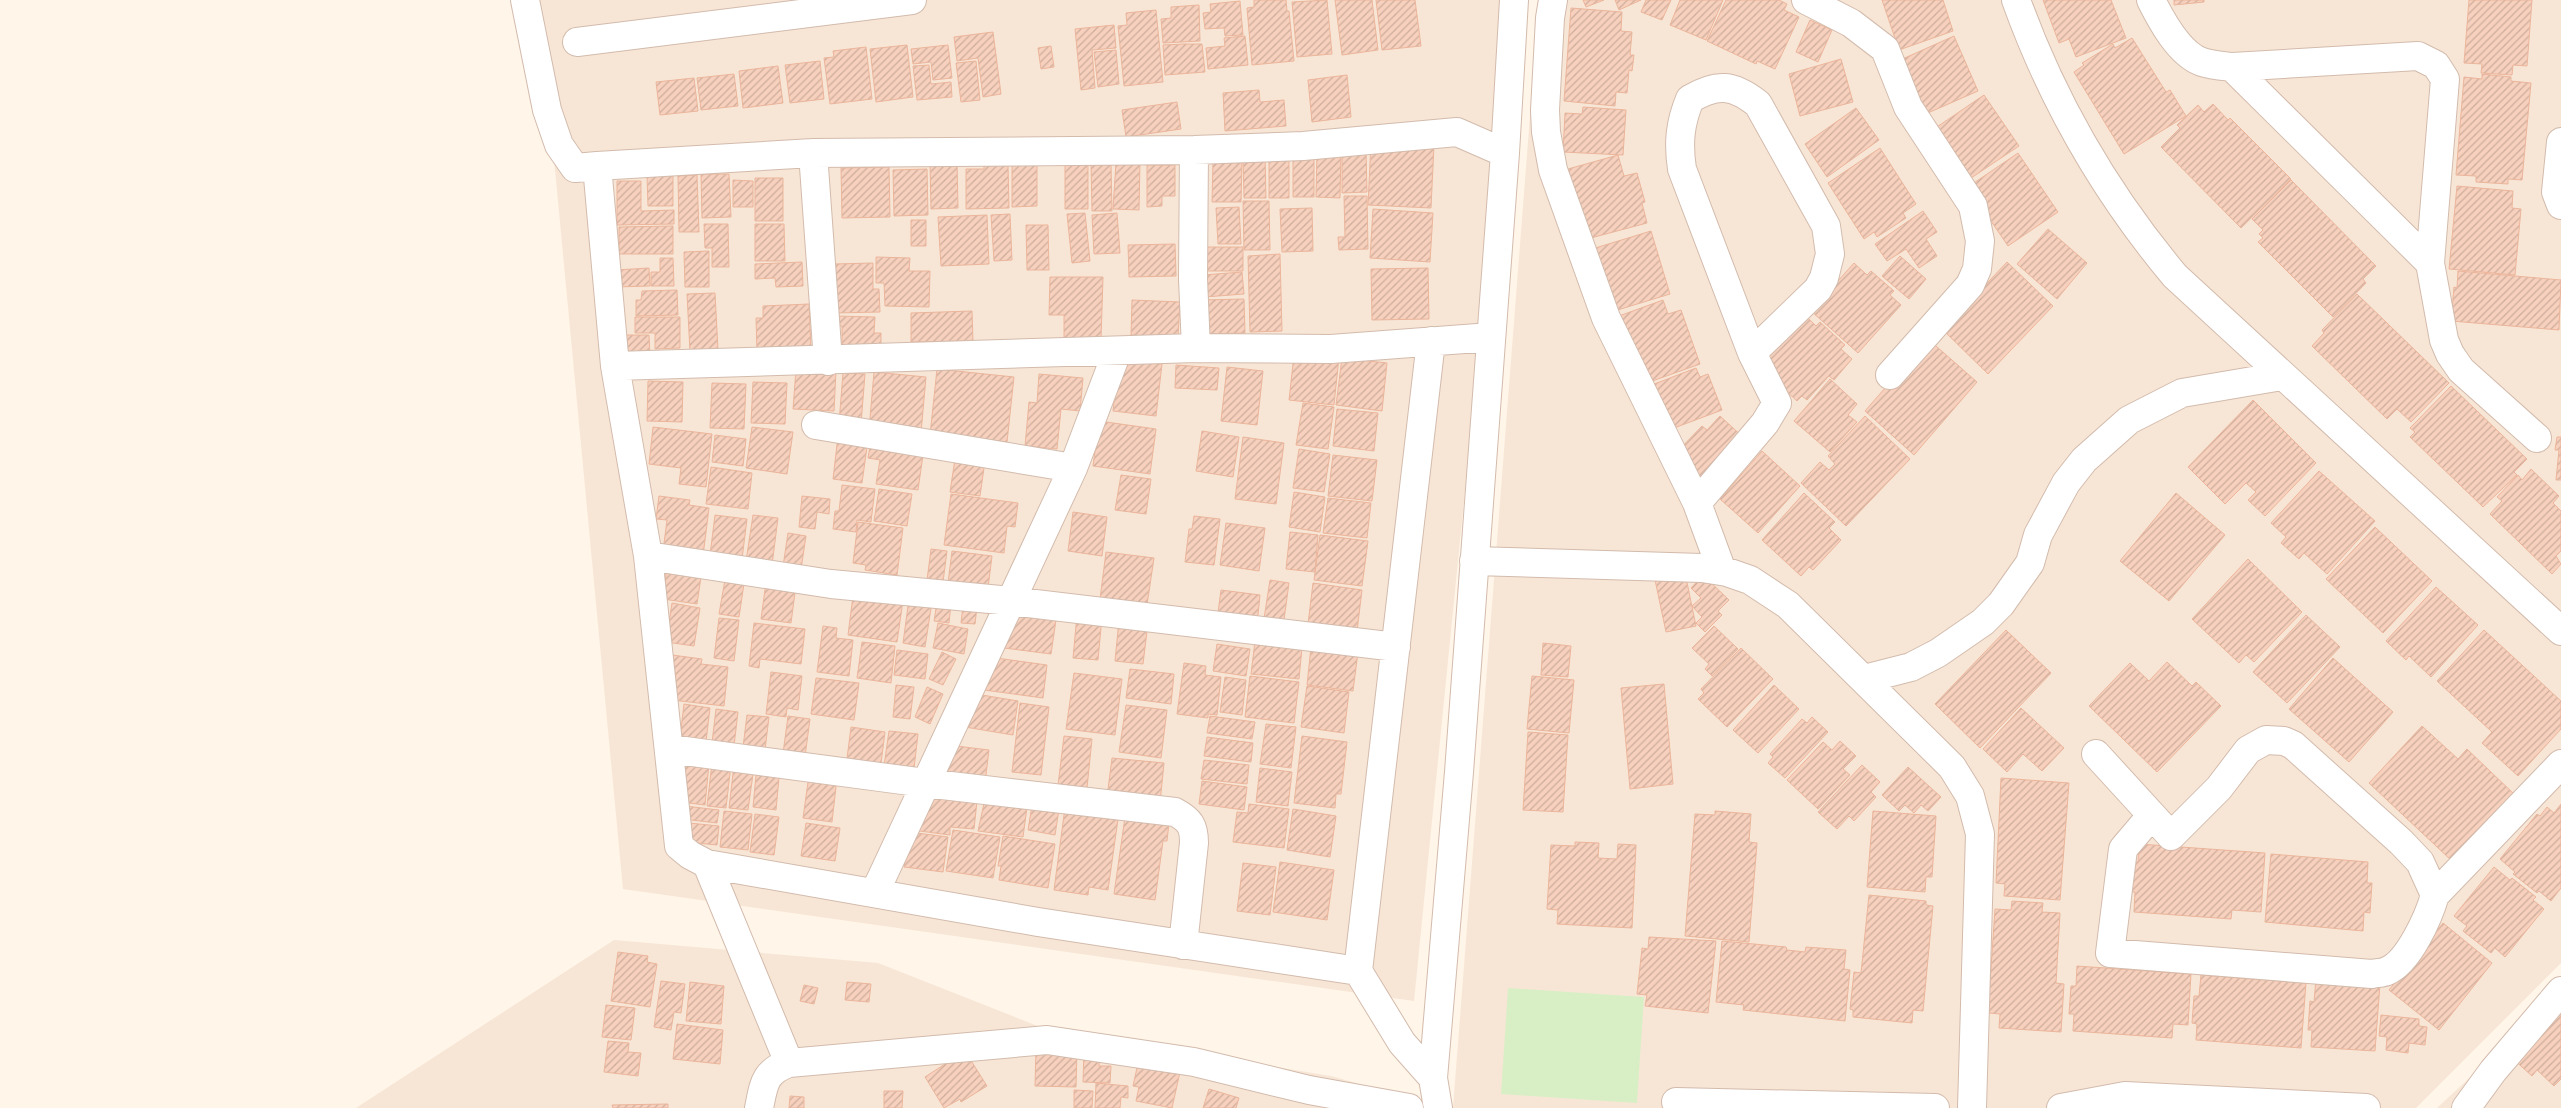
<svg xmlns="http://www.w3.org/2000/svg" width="2561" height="1108" viewBox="0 0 2561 1108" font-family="'Sofia Sans Condensed',sans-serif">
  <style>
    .residential { fill: #f7e6d6 }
    .garden { fill: #d8efc5 }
    .building { fill: url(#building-hatch); stroke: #ecb59b }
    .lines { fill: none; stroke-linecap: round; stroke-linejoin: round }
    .street-casing { stroke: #d3bbac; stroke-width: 30 }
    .street { stroke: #fff; stroke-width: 28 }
  </style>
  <defs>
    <pattern id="building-hatch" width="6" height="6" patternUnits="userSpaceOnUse" patternTransform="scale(1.25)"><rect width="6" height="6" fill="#f7d1bd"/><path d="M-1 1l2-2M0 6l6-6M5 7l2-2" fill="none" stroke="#cdac9c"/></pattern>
  </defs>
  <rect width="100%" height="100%" fill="#fff5e9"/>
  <path class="residential" d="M539,0H1514L1414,1001L623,889Z
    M1539,0H2561V963L2416,1108H1453Z
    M614,940L878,963L1048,1030L1331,1076L1445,1108H356Z
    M2561,993V1108H2437Z"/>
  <path class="garden" d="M1508,988L1644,997L1637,1103L1501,1094Z"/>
  <path class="building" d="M1254,0H1286L1287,11H1289L1294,61L1252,65L1247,8L1254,7Z
    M1327,0L1332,54L1297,57L1292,2Z
    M1335,0H1372L1378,50L1342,55Z
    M1376,0H1415L1421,46L1382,50Z
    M1583,0H1604L1586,7Z
    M1615,0H1641L1619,10Z
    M1646,0H1671L1662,20L1641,12Z
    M1680,0H1723L1706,40L1670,25Z
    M1726,0H1779L1787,4L1784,10L1799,17L1775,69L1757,61L1756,64L1707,41Z
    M1882,0H1943L1953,31L1899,50Z
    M2043,0H2111L2126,38L2076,57L2069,39L2059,43Z
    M2174,0H2204V2L2174,5Z
    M2469,0H2532L2527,66L2513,65L2512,75L2481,73L2482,64L2464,63Z
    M1240,1L1243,35L1225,36L1224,28L1205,29L1203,13L1211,12L1210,4Z
    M1199,5L1200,41L1163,43L1161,19L1171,18V7Z
    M1571,8L1622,12L1621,31L1632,32L1630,55H1634L1632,71L1629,70L1627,93L1616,92L1615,106L1564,101Z
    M1156,10L1163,82L1124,86L1118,26L1127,25L1126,13Z
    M1810,20L1832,30L1818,62L1796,52Z
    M1114,25L1116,48L1092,50L1095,88L1081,90L1075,29Z
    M993,32L1001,94L983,97L978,58L957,61L954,37Z
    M1245,36L1248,65L1208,69L1206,48L1225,46L1224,38Z
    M1954,36L1978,91L1921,116L1898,61Z
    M2132,38L2166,92L2170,90L2186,116L2124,154L2074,72L2084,65L2082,63L2113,44L2115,48Z
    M1184,44H1202L1205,72L1165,75L1163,45Z
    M907,45L913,97L876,102L870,49Z
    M948,45L952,78L933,80L931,62L913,64L911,49Z
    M1051,46L1054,67L1041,69L1038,48Z
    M866,47L872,99L830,104L824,58L834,57L833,51Z
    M1116,50L1119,84L1098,87L1094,52Z
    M1841,59L1853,102L1800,116L1789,74Z
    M820,61L824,99L790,103L785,65Z
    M976,61L980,100L961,102L956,63Z
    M929,65L931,84L951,82L952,97L917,100L913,66Z
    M778,66L783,103L743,108L739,71Z
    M734,74L738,106L701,110L697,78Z
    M2482,74L2511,77V81L2531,83L2522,180L2508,179V184L2476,182V176L2456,175L2464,77L2482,79Z
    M1347,75L1351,117L1312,122L1308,80Z
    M694,78L698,111L660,115L656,82Z
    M1259,90L1260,102L1284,100L1286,126L1225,131L1223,93Z
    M1984,95L2019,146L1965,182L1931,131Z
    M1177,102L1181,129L1126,137L1122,110Z
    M2213,104L2228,120L2230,118L2291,179L2241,228L2161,147L2180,128L2177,125L2198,105L2204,112Z
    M1583,107L1626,110L1623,155L1563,152L1565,113L1582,114Z
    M1856,108L1879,140L1827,177L1805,144Z
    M1371,142L1434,145L1431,208L1368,205Z
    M1880,148L1916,204L1903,213L1906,218L1877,237L1874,232L1864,239L1828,183Z
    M1342,150H1366L1367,192L1342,193Z
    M1317,151H1341L1340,198L1316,197Z
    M1293,153H1314V197H1293Z
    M2018,153L2058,212L2008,246L1968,187Z
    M1289,155V198H1269V156Z
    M1618,155L1624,176L1637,173L1645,202L1642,203L1647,223L1587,239L1568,169Z
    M1265,156L1266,198H1244L1243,157Z
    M1213,161H1242L1241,202H1212Z
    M957,162L958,208L931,209L930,163Z
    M1116,162H1140L1139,210L1113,209Z
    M1091,164H1111L1112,211H1092Z
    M984,165H1008L1009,208L966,209V169H984Z
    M1012,165H1037V206L1012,207Z
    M1065,165H1088V209H1065Z
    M1147,165H1175V196H1162V206L1147,207Z
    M889,167L890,217L842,218L841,168Z
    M927,169L928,215L894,216L893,170Z
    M701,174H729L731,217L702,218Z
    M673,175V206H648L647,176Z
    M697,175L699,232H679L678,176Z
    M755,178H783V221H755Z
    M733,180L753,181V207H733Z
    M2291,180L2376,266L2363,279L2366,283L2333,317L2258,242L2263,238L2259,234L2263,230L2252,219Z
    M617,181H641V211L674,210V224L617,225Z
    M2457,186L2513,191L2512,208L2521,209L2515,275L2449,269Z
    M1344,196H1367L1368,249L1339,250L1338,237H1345Z
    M1243,201H1269L1270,250H1244Z
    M1239,207L1241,244H1218L1216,208Z
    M1312,208L1313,251L1282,252L1280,209Z
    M1373,209L1433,213L1430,262L1370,258Z
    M1923,211L1937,232L1926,239L1937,256L1919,268L1906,249L1887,261L1875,244Z
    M1085,213L1090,261L1072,263L1067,214Z
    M1117,213L1120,253L1094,254L1092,215Z
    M1010,214L1012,260L994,261L991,215Z
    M987,215L989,264L941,266L938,217Z
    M911,220H926V246H911Z
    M704,224H728L729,267H712V248H705Z
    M755,224H784L785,261H755Z
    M1026,225H1048L1049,270H1027Z
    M673,226V254H619V227Z
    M2048,229L2087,263L2057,299L2017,264Z
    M1651,231L1670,294L1611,312L1592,249Z
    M1175,244L1176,276L1129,277L1128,245Z
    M1200,247H1243V271H1201Z
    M709,251V287H685L684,252Z
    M1280,254L1282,331L1250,332L1248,256Z
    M1900,256L1926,279L1909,299L1882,276Z
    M876,257L910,258L909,271H930L929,307L885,306L884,283H876Z
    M660,258H673L674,286H651V272H660Z
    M802,262L803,286L776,287L775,278L755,279V264Z
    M2007,262L2053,306L1988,374L1943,330Z
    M873,263V289H879L880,312L835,313L834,264Z
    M1854,263L1867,275L1871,271L1894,291L1890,295L1901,305L1858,353L1811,311Z
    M649,268L650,286L616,287V270Z
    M1428,268L1429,319L1372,320L1371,269Z
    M2458,271L2561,280L2559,330L2451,321L2454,287L2457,288Z
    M1242,272L1244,294L1205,297L1203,275Z
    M1050,277H1103L1101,339L1064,338V315H1049Z
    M677,290L678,315L636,316V300H641L642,291Z
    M715,293L718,350L690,352L687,294Z
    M2357,294L2449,383L2411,422L2397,409L2387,419L2312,346L2324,333L2322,330Z
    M1244,299L1245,333L1204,334L1200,300Z
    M1132,300L1180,302L1178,337L1131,335Z
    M1663,300L1668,314L1681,310L1700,364L1644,384L1619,316Z
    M809,304L811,349L757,352L756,318H763V306Z
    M972,311L973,341L911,342V313Z
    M1804,314L1816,326L1820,322L1845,345L1841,349L1852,359L1834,380L1829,376L1807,400L1802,396L1797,401L1771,377L1762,359Z
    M836,316L875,317L874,333H881V345H842V326H836Z
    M635,317H680V348L655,349V333H635Z
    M626,335H649L650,355L627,356Z
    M1928,339L1977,382L1914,455L1865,411Z
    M1294,355L1339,357L1334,405L1289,400Z
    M1342,358L1387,363L1382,411L1336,405Z
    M1119,359L1162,364L1156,416L1113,411Z
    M1176,365L1219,368L1217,390L1175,388Z
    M1227,367L1263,371L1257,425L1221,421Z
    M1696,368L1700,377L1708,374L1722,410L1666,431L1649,386Z
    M796,369L836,371L834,411L793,409Z
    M937,369L1014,377L1007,442L930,435Z
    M874,372L926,377L921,433L869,429Z
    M843,373L865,374L861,424L839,423Z
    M1039,374L1083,378L1080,411L1061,409L1057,449L1025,446L1029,402L1037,403Z
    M1830,379L1857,404L1848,415L1857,422L1830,452L1794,421Z
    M648,381L683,382L682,422L647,421Z
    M753,382L787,383L785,424L751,423Z
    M712,383L746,384L744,429L710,428Z
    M2451,386L2527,459L2514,472L2517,475L2483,507L2410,437L2415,432L2410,428Z
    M2253,400L2316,463L2265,516L2248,500L2256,492L2246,483L2225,504L2188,467Z
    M1303,403L1334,407L1328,449L1296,445Z
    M1337,409L1378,413L1374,451L1333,446Z
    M1720,416L1744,438L1702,482L1674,455L1702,426L1707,430Z
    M1865,416L1910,459L1846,526L1801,483L1820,462L1829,470L1835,464L1828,456Z
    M1099,421L1156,429L1150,474L1093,466Z
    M653,427L712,434L706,487L679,484L681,468L649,464Z
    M752,427L793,432L787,474L746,468Z
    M1202,431L1239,437L1233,477L1196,471Z
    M715,435L746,439L743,466L712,462Z
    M838,436L868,440L862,483L833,479Z
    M1243,437L1284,443L1276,504L1235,499Z
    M2557,437H2561V480H2556L2559,450H2555Z
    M871,440L924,448L918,490L876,484L880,460L868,458Z
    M1299,449L1330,454L1324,492L1293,488Z
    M1762,451L1800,486L1758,533L1720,499Z
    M986,454L980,496L950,492L955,459Z
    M1333,455L1377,460L1372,501L1328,496Z
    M711,467L752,473L748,509L706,504Z
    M2531,469L2559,496L2553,503L2561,511V551L2556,556L2561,564L2552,574L2490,514L2502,501L2497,497L2518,475L2522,480Z
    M2319,471L2375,521L2327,574L2304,553L2299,559L2281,543L2286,537L2271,523Z
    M1121,475L1151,479L1146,514L1115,510Z
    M842,485L875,489L871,522L857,520L856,532L833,529L835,511H839Z
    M879,489L912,494L907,526L874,521Z
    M1294,492L1325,497L1320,532L1289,527Z
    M1804,493L1835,522L1829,528L1841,540L1813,570L1809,567L1801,576L1762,540Z
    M2176,493L2225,535L2169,601L2120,561Z
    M951,494L1018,503L1015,527L1007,526L1004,553L944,545Z
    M659,496L690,500L689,505L709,508L703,556L663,551L667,520L656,519Z
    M802,496L830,499L829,514L817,512L815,529L799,527Z
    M1328,498L1371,503L1367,538L1323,533Z
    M1073,512L1107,517L1102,556L1068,551Z
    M715,515L747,519L742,559L710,555Z
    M753,515L778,518L772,565L746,561Z
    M1194,516L1220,519L1214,565L1185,562L1189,529H1192Z
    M858,522L903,528L897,575L865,570L866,565L853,563Z
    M1226,523L1265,528L1259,571L1220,565Z
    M2375,527L2432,581L2383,633L2326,579Z
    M1290,532L1318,535L1315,572L1286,569Z
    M788,533L806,536L800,576L782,573Z
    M1320,535L1368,541L1362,586L1314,580Z
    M931,549L947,551L943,582L927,580Z
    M952,551L992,556L988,588L948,583Z
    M1106,552L1154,558L1147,605L1100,599Z
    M2248,559L2302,612L2254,662L2246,655L2239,663L2192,619Z
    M667,566L702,570L697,604L663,599Z
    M1684,568L1696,626L1666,632L1654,575Z
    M726,574L745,577L739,617L719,614Z
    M1703,575L1729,600L1718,611L1722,615L1705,632L1696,623L1702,617L1692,606L1701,598L1691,588Z
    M1270,580L1289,583L1283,627L1263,625Z
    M766,582L796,585L791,623L761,619Z
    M1313,583L1362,590L1357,631L1308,624Z
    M2436,587L2478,625L2431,677L2409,656L2406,660L2386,641Z
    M854,588L904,594L897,642L848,635Z
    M1221,590L1260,595L1257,625L1217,620Z
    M909,599L932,602L925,647L903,643Z
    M937,602L951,604L949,623L934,621Z
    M672,603L700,608L694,646L666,642Z
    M963,605L977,607L975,624L961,623Z
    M1010,607L1057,613L1051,654L1004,648Z
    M1077,615L1102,617L1098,660L1073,658Z
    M2306,615L2340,647L2287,703L2253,672Z
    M719,618L739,620L734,661L714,658Z
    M1119,620L1148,623L1143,664L1115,661Z
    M754,623L805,629L801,664L760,659L759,668L749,666Z
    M938,623L968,629L964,654L933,648Z
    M823,626L837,628L836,638L853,640L849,676L817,672Z
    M1714,626L1738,649L1712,676L1705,669L1709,664L1692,648Z
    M2006,630L2051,673L1980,748L1935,704Z
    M2484,630L2561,701V729L2518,776L2482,743L2492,732L2437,681Z
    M1256,633L1303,637L1299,679L1251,674Z
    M862,642L895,646L891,683L857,678Z
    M1543,643L1571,646L1568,677L1541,675Z
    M1217,644L1250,649L1246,676L1213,671Z
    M1311,647L1358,652L1353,691L1307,685Z
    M1741,648L1773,679L1727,727L1698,699L1704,693L1701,689Z
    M897,650L928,654L925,679L894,675Z
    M942,652L956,659L943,685L929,679Z
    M672,655L702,659L701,664L728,667L724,706L672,700L676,673L670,672Z
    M989,657L1047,665L1043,698L984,690Z
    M2333,658L2393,712L2349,762L2289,709Z
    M2167,662L2192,686L2196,682L2221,706L2157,772L2089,706L2130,663L2149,681Z
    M1184,663L1206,666L1205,675L1221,677L1217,715L1208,714V718L1177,714Z
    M1130,669L1174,674L1171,704L1126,698Z
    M771,672L802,676L798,710L787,708L786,717L766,714Z
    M1074,673L1122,679L1115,735L1066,729Z
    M1250,676L1299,682L1294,723L1245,717Z
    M1532,676L1574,680L1569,733L1527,729Z
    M1225,677L1246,680L1242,715L1220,712Z
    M816,678L859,683L854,720L811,714Z
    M1664,684L1673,784L1630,789L1621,688Z
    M896,685L914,687L910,719L893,717Z
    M1774,685L1799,709L1758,753L1733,730Z
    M1307,686L1349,692L1344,733L1301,727Z
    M927,687L943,694L930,724L915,717Z
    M970,693L1018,701L1013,735L965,727Z
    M1020,703L1049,707L1041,775L1012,772Z
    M684,704L710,708L705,750L679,746Z
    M1126,705L1167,710L1161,758L1119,752Z
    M2021,708L2064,748L2042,771L2023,754L2007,772L1983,749Z
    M716,709L738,712L733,754L711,751Z
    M747,715L769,717L764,758L742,755Z
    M788,716L810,719L804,764L782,761Z
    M1210,716L1255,722L1252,739L1207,733Z
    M1812,717L1828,732L1785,778L1768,763L1773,757L1770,754L1802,719L1807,723Z
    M1266,724L1296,727L1291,768L1260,764Z
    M2422,726L2458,759L2467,749L2515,795L2453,862L2369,783Z
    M851,727L885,732L880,771L846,766Z
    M889,731L918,734L913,777L883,773Z
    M1528,732L1568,735L1563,812L1523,810Z
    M1064,736L1092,739L1087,788L1058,785Z
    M1302,736L1347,742L1341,794H1336L1335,808L1294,803Z
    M1207,737L1253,743L1251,762L1204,756Z
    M1840,741L1856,756L1843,769L1850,775L1818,809L1787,780L1823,742L1832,750Z
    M948,745L989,750L985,783L944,778Z
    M1112,758L1164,763L1160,803L1107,797Z
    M1204,760L1249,765L1247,784L1201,779Z
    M686,761L709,764L705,805L681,802Z
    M712,763L731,765L726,808L707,806Z
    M734,765L754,767L748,810L729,808Z
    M757,765L780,767L776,810L753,807Z
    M1862,765L1880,782L1871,792L1876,797L1854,821L1849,816L1837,829L1818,812Z
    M1908,767L1941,797L1928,811L1921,805L1914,813L1905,805L1899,811L1882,795Z
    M1260,768L1292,772L1288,806L1256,802Z
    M809,775L837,778L832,822L803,818Z
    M2001,778L2069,783L2060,900L2004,896L2005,884L1996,883Z
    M1202,781L1247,787L1244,810L1199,804Z
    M925,791L977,801L974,829L950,827V835L912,830Z
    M986,794L1028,800L1023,837L978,831Z
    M1033,799L1060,803L1055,835L1028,830Z
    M1066,800L1119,812L1108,890L1089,887L1088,895L1054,890Z
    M1249,804L1289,809L1284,848L1233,842L1237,812L1248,813Z
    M2561,804V888L2551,901L2539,891L2537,893L2513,874L2515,872L2500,859L2537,814L2540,816L2547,807L2554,813Z
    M685,806L719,810L717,823L683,819Z
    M1293,809L1336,816L1330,857L1287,850Z
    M724,811L752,814L748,850L720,847Z
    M1715,811L1751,814L1749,842L1757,843L1749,942L1685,936L1695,814L1715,815Z
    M1873,811L1936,816L1932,877H1926L1925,892L1867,887Z
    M755,814L779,817L774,855L750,852Z
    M1125,817L1169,823L1167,841H1163L1155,900L1114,894Z
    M689,823L719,826L717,845L687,842Z
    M806,823L840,828L835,861L801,856Z
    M953,830L1000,837L993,878L946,871Z
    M909,832L948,837L943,872L904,867Z
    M1003,836L1055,844L1048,888L999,880L1001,866H998Z
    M1575,842L1599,843L1598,858L1617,859L1618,844L1636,845L1632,928L1557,924L1558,910L1547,909L1551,845L1575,846Z
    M2139,844L2265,853L2261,912L2232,910L2231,919L2134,912L2135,892H2129L2131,862H2138Z
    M2271,854L2368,862L2367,883H2372L2370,913L2364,912L2363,931L2265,922Z
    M1280,862L1334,870L1327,920L1273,912Z
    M1243,863L1276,867L1270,915L1237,911Z
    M2494,867L2510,880L2512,878L2536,897L2533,900L2544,909L2505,957L2495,948L2491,953L2463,931L2467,926L2454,916Z
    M1869,895L1926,901V905L1933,906L1923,1011L1913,1010L1912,1023L1853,1017V1010L1850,1009L1854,972L1861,973Z
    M2012,901L2043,903L2042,912L2060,913L2056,983L2064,984L2061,1032L1999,1028L2000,1014L1988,1013L1995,909L2011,910Z
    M2443,923L2492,963L2439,1030L2389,990Z
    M1649,937L1716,941L1708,1013L1645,1006L1647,995L1637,994L1642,948L1648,949Z
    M1722,941L1786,947L1787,950L1805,952L1806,947L1846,950L1844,969L1850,970L1845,1021L1743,1010L1744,1005L1716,1002Z
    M618,952L648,956L647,962L657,964L650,1007L611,1001Z
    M2077,966L2191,974L2188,1025L2173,1024L2172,1038L2073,1031L2074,1014H2069L2071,986H2076Z
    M2201,975L2306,983L2301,1048L2196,1040L2197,1024L2192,1023L2194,996H2199Z
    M2316,979L2380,984L2375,1051L2311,1047L2312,1030H2308L2310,1001L2314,1002Z
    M661,981L685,984L681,1013L674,1012L671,1030L654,1027Z
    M690,982L724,986L721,1024L686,1021Z
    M847,982L871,984L869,1002L845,1000Z
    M804,985L818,988L814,1004L800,1001Z
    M2561,1003V1079L2554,1086L2537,1070L2532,1076L2512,1058Z
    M606,1005L635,1008L631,1040L602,1037Z
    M2381,1015L2419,1019V1026L2427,1027L2425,1045L2409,1043L2408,1053L2386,1050L2387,1037L2379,1036Z
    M677,1024L723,1030L720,1064L673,1059Z
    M608,1041L629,1043L628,1052L641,1053L638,1076L604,1072Z
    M1036,1048L1077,1050L1076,1087L1035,1086Z
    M1084,1050L1100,1051L1099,1066H1111L1110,1083L1083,1082Z
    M965,1051L987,1086L961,1102L960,1099L944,1108L925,1077Z
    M1138,1063L1180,1072L1172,1108L1136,1101L1139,1087L1133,1086Z
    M1096,1083L1128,1086V1098L1121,1097L1120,1108H1095Z
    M1209,1089L1239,1098L1236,1108H1203Z
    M1074,1090L1093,1091L1092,1108H1074Z
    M884,1091H903L902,1108H884Z
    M790,1096L804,1097V1108H789Z
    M668,1104V1108H613L612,1105Z"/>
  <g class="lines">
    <g class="street-casing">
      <path id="street" d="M525,0L547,110L559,145L575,168L597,166L615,366L648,556L679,846L690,855L707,864L1038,922L1358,971L1402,1043L1433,1078
        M1553,0L1550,18L1545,110L1546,132L1553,170L1606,318L1697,503L1722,571
        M1806,0L1851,23L1885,49L1908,107L1973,206L1980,241L1977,269L1970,285L1890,375
        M2016,0C2052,100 2107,195 2175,276L2561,631
        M2151,0C2161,20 2179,54 2202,62C2211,65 2223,66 2232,67L2430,263
        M577,42L912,0
        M2232,67L2418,56L2436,65L2445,79L2430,263L2444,340L2450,354L2461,370L2537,438
        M2561,142L2556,192L2561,205
        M1194,150L1193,279L1196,348
        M813,153L828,361
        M597,166L813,153L1194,150L1303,146L1457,132L1505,153
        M615,366L1196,348L1331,349L1491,337
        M816,425L1073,468
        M1697,503L1765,423L1777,403L1752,353L1682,169C1678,143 1680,123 1690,99C1717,83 1733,84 1758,104L1826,226L1830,254L1824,278L1818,289L1752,353
        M648,556L831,584L1011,601L1396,647
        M1474,561L1702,568L1727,572L1750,580L1788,605L1952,767L1970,796L1980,834L1972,1108
        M1864,679L1911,667L1938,653L1983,622L2001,604L2030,563L2038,535L2066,483L2084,460L2129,420L2182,393L2282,376
        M670,749L925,783L1175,812C1190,820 1194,826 1194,843L1183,945
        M2096,754L2171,836L2219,788L2248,750L2266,740L2284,741L2293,745L2401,842L2420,862L2435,895C2429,916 2409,962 2387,971C2383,973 2377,973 2372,974L2110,953L2123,849L2151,816
        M707,864L789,1063
        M875,892L1073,468L1117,352
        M2435,895L2561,764
        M1358,971L1431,341
        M1676,1102L1935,1108
        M759,1108C764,1084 764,1072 789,1063L1047,1040L1194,1062L1309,1090L1409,1108
        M1438,1108L1433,1078L1459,772L1505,153L1514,0
        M2061,1108L2125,1096L2366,1108
        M2466,1108L2493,1071L2561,991"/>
    </g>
    <use href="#street" class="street"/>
  </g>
</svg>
